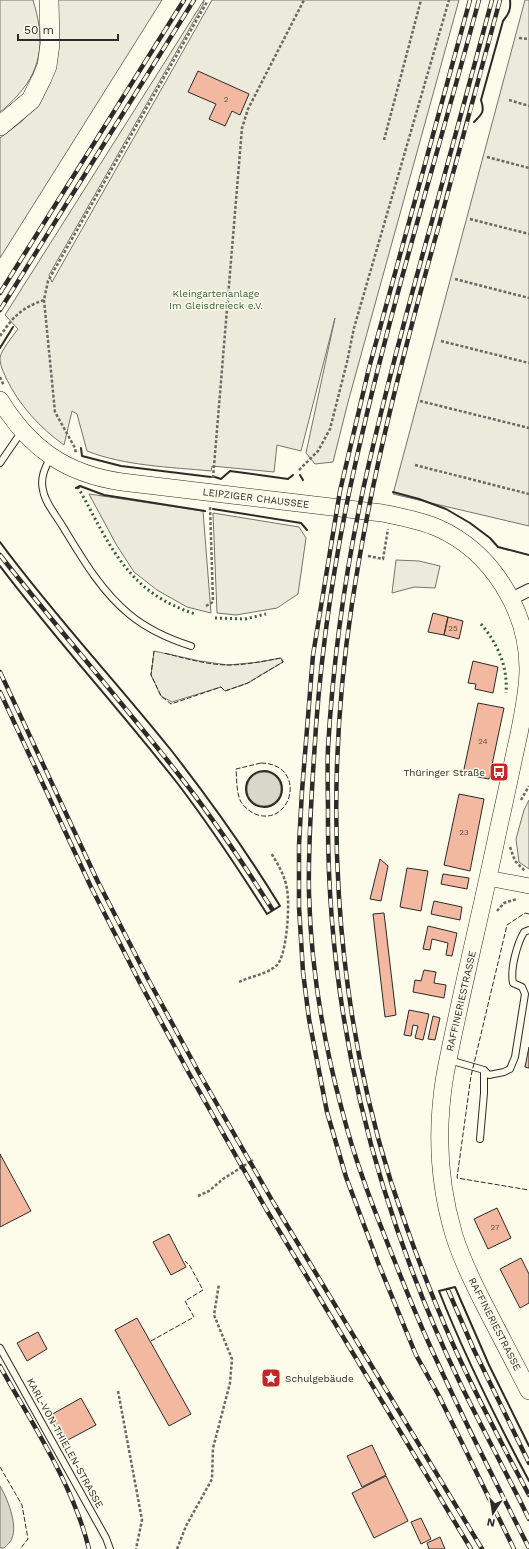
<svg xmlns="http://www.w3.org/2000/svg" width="529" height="1549" viewBox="0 0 529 1549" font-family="'Work Sans',sans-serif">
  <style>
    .green { fill: #ecebdb; stroke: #74746e }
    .parking { fill: #eceadb; stroke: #74746e }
    .water { fill: #d8d7c9; stroke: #74746e }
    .building { fill: #f2b8a0; stroke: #2b2b2b }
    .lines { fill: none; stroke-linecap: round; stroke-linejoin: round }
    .service-casing { stroke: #2b2b2b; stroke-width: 8 }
    .minor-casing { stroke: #2b2b2b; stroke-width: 14 }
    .tertiary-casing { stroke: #2b2b2b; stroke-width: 16 }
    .secondary-casing { stroke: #2b2b2b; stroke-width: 18 }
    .primary-casing { stroke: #2b2b2b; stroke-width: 20 }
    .path { stroke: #6a6964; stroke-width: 2.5; stroke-dasharray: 3 2; stroke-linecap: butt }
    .service { stroke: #fdfbea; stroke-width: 6 }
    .minor { stroke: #fdfbea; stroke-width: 12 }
    .tertiary { stroke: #fdfbea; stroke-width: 15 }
    .secondary { stroke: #fdfbea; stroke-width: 17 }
    .primary { stroke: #fdfbea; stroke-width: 19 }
    .rail-casing { stroke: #2b2b2b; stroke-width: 4.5 }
    .rail { stroke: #fdfbea; stroke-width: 3; stroke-dasharray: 9; stroke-linecap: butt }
    .hedge { stroke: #34623c; stroke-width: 3; stroke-dasharray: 2 3; stroke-linecap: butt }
    .fence { stroke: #2b2b2b; stroke-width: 1; stroke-dasharray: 5 2; stroke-linecap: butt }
    .wall { stroke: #2b2b2b; stroke-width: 2 }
    .labels { text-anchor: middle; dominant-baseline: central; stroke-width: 3; stroke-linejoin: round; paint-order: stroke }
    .number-label { font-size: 8px; fill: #5d4e48 }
    .park-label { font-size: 10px; fill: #34623c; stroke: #fdfbea }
    .street-label { font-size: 10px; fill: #2b2b2b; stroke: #fdfbea }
    .poi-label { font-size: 10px; fill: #2b2b2b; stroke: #fdfbea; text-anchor: end }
  </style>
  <rect width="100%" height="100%" fill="#fdfbea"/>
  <path class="green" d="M0,0H33C44,36 44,66 18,95C12,101 7,107 0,112Z
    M55,0H162L0,258V138L22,121L41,97Z
    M204,0L203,5L49,275L52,282L212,0H459L348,402L333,462L315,464L306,453L335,318L301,451L277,445L274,472L212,466L211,471C170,467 125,466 87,451L77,414L72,411L64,445C40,428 19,405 6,378C3,371 0,365 0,358C1,350 13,336 18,329L5,315Z
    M525,0H529V526L393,494Z
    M213,513L299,527L306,538L298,594L277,608L236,615L217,613Z
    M396,560L419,561L440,566L435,588L414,587L392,593Z
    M529,800V869L519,862L516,839L524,810Z"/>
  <path class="parking" d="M89,494L203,511L211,613L187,607L157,590L134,572L116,544Z
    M154,651L200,661L228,665L260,662L281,658L283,662L261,675L248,683L225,691L221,687L172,702L161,696L151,675Z"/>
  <path class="water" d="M247 789a17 17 0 1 1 34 0a17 17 0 1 1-34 0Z
    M0,1486C7,1497 18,1525 12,1538C11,1542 7,1545 4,1548H0Z"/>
  <path class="building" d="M198,71L249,94L240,115L232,111L225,126L209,119L216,104L188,92Z
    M433,613L448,617L444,635L428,632Z
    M448,617L463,621L459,639L444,635Z
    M473,661L498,667L493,693L475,689L476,684L468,683Z
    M478,703L504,708L489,779L463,774Z
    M459,794L484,799L470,871L444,865Z
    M380,859L388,866L381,901L370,899Z
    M407,868L428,871L421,911L400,907Z
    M443,874L469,878L467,889L441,884Z
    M434,901L462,907L460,920L431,914Z
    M384,913L396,1015L385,1017L373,914Z
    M428,926L457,933L452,956L446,955L448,943L432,939L430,950L423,949Z
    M424,970L436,972L434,983L446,985L444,998L413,992L415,980L421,981Z
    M409,1010L429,1014L423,1040L415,1038L418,1026L413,1025L411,1036L404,1035Z
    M433,1016L440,1018L435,1040L428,1039Z
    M529,1047V1068L525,1067Z
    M0,1154L31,1211L0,1227Z
    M497,1208L511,1238L488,1249L474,1219Z
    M169,1234L186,1267L171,1275L153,1242Z
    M521,1258L529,1274V1303L520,1308L500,1269Z
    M137,1318L191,1414L169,1426L115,1330Z
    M38,1332L47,1349L27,1361L17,1343Z
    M81,1398L96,1425L64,1442L49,1416Z
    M372,1445L386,1475L362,1487L347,1456Z
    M386,1476L408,1521L374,1538L352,1493Z
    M421,1518L431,1539L421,1544L411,1522Z
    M440,1537L445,1549H429L427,1543Z"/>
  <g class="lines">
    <g class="service-casing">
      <path id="service" d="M50,458C45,468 40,478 43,490C45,503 56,515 63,527C82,558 101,591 129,614C147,629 169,639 191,646
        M0,463L22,431
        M449,1060L484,1070L489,1075L504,1072L510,1069L515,1057L525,994L522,987L513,983C510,969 517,944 524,932L529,930
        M480,1139L484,1093V1070
        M0,1348L106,1538L110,1549"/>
    </g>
    <g class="minor-casing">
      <path id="minor" d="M511,599L529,590"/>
    </g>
    <g class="tertiary-casing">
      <path id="tertiary" d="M488,878L529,886"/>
    </g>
    <g class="secondary-casing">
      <path id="secondary" d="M0,400C29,448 66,474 122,482L382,513C401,517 420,520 438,528C492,552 528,611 528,669C528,691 523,713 519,734C512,765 506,796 499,826C482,910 461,992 445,1075C436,1129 438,1182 454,1235C462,1261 474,1285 487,1310C501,1337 515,1364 529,1391"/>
    </g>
    <g class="primary-casing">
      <path id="primary" d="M0,126L31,100L42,78L47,66L50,44L49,0"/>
    </g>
    <path class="path" d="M519,38L529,39
      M509,100L529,106
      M384,140L421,0
      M487,157L529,168
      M470,219L529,234
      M455,279L529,298
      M44,300L55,412L75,448L76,454
      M0,336C13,317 21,308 44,300L48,281L207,2
      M441,341L529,363
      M0,377L4,386
      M420,401L529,428
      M415,465L529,494
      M299,470L318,451L330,429L347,362L354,328L449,0
      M213,478L242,128L248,109L304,0
      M368,556L383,559L388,529
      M206,606L213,602L210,506
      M521,800L529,786
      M510,847L515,861L525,871
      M497,911L504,903L517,899
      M239,982C251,976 265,975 276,966C287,957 290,905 287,889C285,876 278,864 271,853
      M198,1196L209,1191L223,1179L253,1160
      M118,1391L142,1520L136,1549
      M177,1549L186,1526L212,1479L213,1448L230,1383L232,1359L214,1315L219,1284"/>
    <use href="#service" class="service"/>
    <use href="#minor" class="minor"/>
    <use href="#tertiary" class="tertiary"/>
    <use href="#secondary" class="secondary"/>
    <use href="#primary" class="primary"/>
    <g class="rail-casing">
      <path id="rail" d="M470,0L369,368L340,491L313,655L302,791L299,845V907L303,972L309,1019L327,1112L346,1177L379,1265L416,1355L439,1396L514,1549
        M479,0C435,164 384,327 349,493C331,580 319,668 314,757C311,803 308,848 309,894C311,967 323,1040 342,1110C355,1162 375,1212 395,1262C408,1295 421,1327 436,1359C465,1423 497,1485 529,1548
        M492,0C472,74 452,148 432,221C407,310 383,399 363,490C345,574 333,662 328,748C327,769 328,791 328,812C327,938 346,1065 383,1186C404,1254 430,1321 461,1385C483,1430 507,1474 529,1519
        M500,0C480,75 460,150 439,225C404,350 371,476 352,604C323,794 333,998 391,1182C409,1236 429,1290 452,1342C475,1394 502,1444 529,1495
        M0,293L184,0
        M0,310L194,0
        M0,555C58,629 121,701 179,775C213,818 243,863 272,909
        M0,672L97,880L148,979L198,1071L273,1202L482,1549
        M0,692L91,887L140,983L190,1075L266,1209L471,1549
        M448,1290L474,1350L529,1463
        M0,1366C32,1424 73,1484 89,1549"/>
    </g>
    <use href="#rail" class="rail"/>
    <path class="hedge" d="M78,487C110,545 127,592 195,614
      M215,618L245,619L266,614
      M481,624C498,644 508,667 506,693"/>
    <path class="fence" d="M154,651L151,675L161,696L171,704L221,687L225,691L248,683L261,675L283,662L281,658C264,661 246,665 229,665C207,665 184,658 164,653
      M261,763C307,764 293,825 258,815C251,813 245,808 241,802C236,793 237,779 236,769Z
      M529,914L525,913L507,925L471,1076L457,1178L529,1190
      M151,1341L194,1317L185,1301L203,1290L190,1266L185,1261
      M0,1467L22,1505L28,1539L20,1549"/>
    <path class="wall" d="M474,122C482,114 485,112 481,100L503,21C509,14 511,9 510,0
      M0,348L13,327
      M81,448L82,456L121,466L211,477
      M300,475L303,480
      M215,477L221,479L230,471L288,479L293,475
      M76,488L80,486L104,495L205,511
      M393,492L419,499L446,509L470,523L490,538L498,547L529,555
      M213,509L301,523L307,530
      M0,542C53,614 115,680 171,750C210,800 247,852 280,906L267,914C239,870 210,826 178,784C120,710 57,641 0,566
      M246 789a18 18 0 1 1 36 0a18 18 0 1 1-36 0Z
      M529,1446L489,1365L455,1287L439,1291C465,1357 496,1419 529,1481"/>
  </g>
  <defs>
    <g id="bus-square" transform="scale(1)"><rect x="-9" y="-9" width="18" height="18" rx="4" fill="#c62828" stroke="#fdfbea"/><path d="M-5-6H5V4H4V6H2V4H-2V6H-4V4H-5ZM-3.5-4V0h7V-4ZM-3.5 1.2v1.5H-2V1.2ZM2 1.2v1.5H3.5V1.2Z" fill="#fff"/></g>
    <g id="sight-square" transform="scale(1)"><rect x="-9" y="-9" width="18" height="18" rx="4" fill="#c62828" stroke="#fdfbea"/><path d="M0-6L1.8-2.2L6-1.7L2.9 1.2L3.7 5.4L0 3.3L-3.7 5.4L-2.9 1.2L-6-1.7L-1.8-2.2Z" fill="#fff"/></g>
  </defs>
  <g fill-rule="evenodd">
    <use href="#bus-square" x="499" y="772"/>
    <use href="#sight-square" x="271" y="1378"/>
  </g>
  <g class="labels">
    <g class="number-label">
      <text x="226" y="99">2</text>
      <text x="453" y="628">25</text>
      <text x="483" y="741">24</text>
      <text x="464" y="832">23</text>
      <text x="495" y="1227">27</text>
    </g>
    <g class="park-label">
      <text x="216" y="293">Kleingartenanlage<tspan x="216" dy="12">Im Gleisdreieck e.V.</tspan></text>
    </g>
    <g class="street-label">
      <text transform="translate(256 498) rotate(7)">LEIPZIGER CHAUSSEE</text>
      <text transform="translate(461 1001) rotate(-77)">RAFFINERIESTRASSE</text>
      <text transform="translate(495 1324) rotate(63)">RAFFINERIESTRASSE</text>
      <text transform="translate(65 1443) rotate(61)">KARL-VON-THIELEN-STRASSE</text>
    </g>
    <g class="poi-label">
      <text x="485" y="772">Thüringer Straße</text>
      <text x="285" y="1378" text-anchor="start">Schulgebäude</text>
    </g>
  </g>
  <g transform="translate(493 1513) rotate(192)" stroke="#fdfbea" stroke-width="3" paint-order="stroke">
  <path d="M0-3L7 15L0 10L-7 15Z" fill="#2b2b2b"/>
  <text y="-6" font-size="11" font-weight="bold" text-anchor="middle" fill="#2b2b2b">N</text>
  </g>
  <path d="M18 34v6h100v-6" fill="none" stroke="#2b2b2b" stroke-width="2"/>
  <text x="24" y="34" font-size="12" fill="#2b2b2b" stroke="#fdfbea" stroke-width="3" paint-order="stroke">50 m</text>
</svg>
